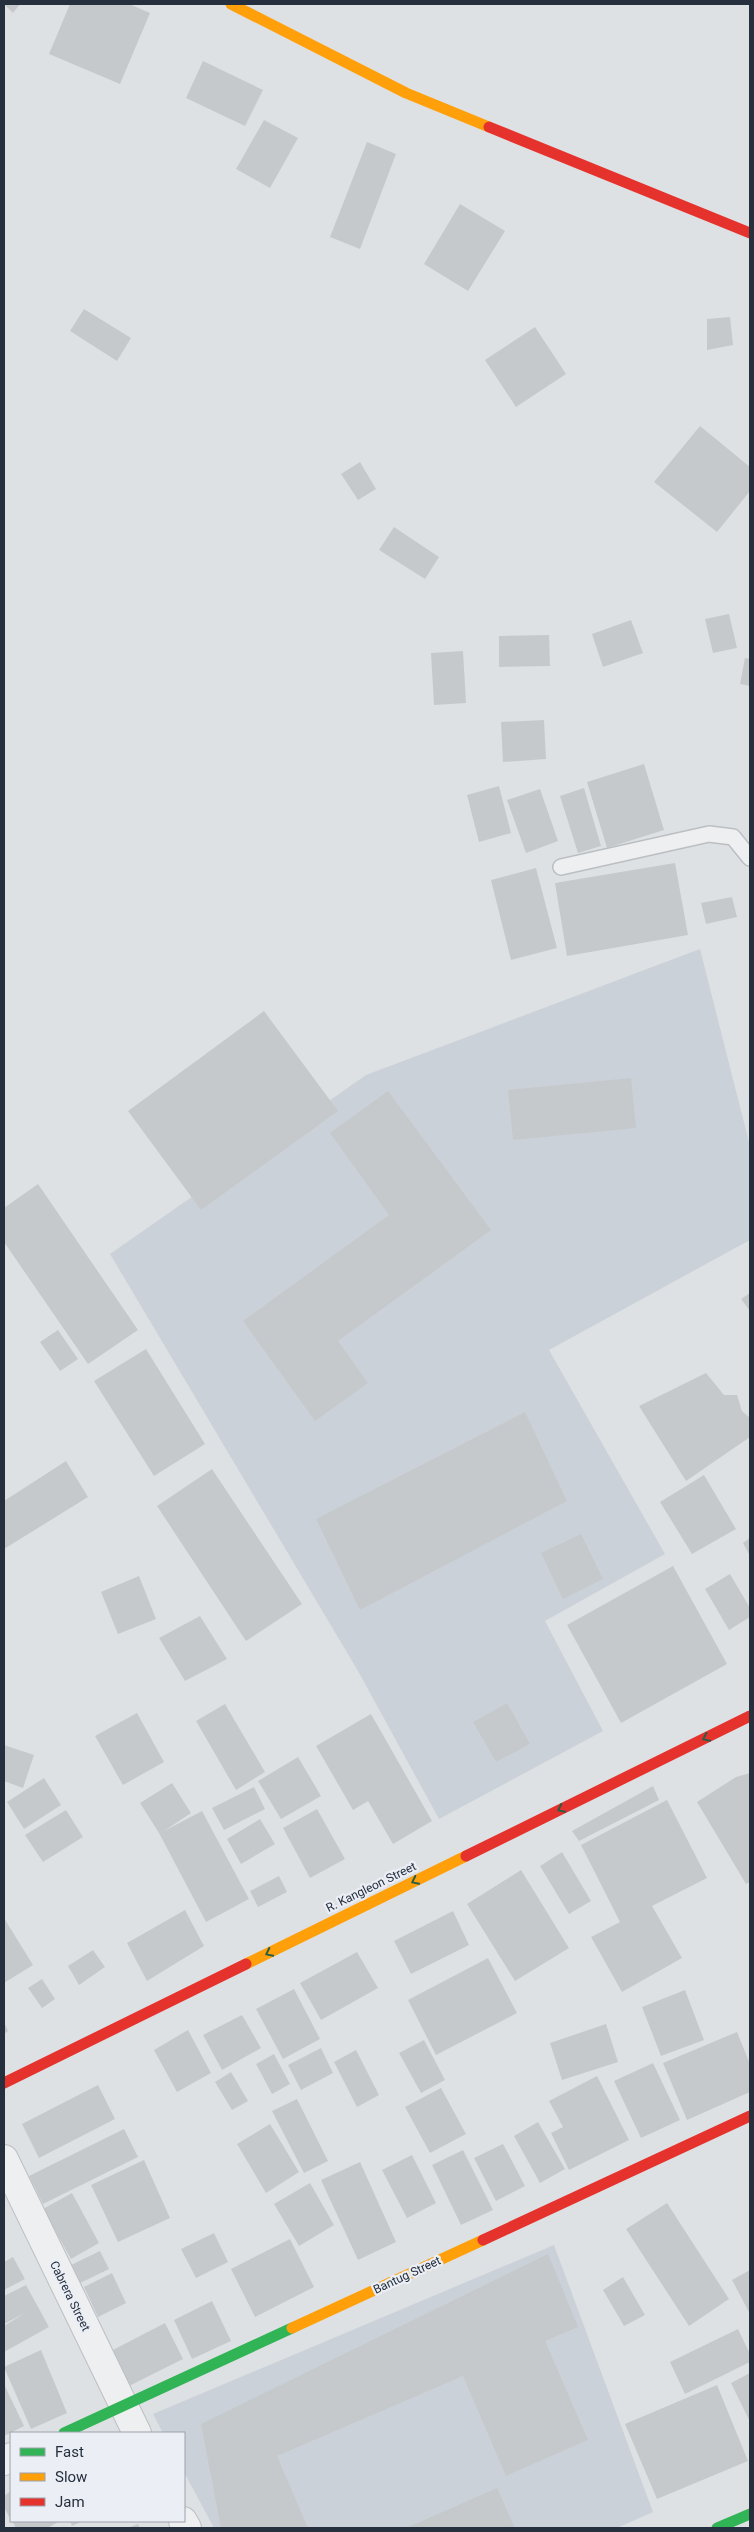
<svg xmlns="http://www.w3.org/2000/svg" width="754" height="2532" viewBox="0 0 754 2532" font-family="Roboto,sans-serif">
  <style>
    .built { fill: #cbd1d8 }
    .building { fill: #c6c9cc }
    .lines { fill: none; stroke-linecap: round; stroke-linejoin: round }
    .lane-casing { stroke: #bcbfc2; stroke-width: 18 }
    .street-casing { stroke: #bcbfc2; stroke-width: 30 }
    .lane { stroke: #edeff1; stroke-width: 15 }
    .street { stroke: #edeff1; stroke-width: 28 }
    .fast { stroke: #30b455; stroke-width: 11 }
    .slow { stroke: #ff9f0a; stroke-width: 11 }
    .jam { stroke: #e5322d; stroke-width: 11 }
    .oneway { stroke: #295e46 }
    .labels { text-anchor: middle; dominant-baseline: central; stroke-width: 4.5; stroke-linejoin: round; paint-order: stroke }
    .street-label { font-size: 12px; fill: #252f3e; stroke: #ebeff5 }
  </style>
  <rect width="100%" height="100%" fill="#dee1e4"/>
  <path class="built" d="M700,949L750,1146V1240L549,1350L665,1554L545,1621L603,1731L439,1819L358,1671L110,1254L366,1075Z
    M554,2245L653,2512L617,2528H214L184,2472V2433H163L153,2414Z"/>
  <path class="building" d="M4,4H20L13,13Z
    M70,4H129L150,13L120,84L49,54Z
    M203,61L263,90L245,126L186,98Z
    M264,120L298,138L270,188L236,169Z
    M367,142L396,154L360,249L330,237Z
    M460,204L505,231L468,291L424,264Z
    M84,309L131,338L117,361L70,331Z
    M730,317L733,345L707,350V319Z
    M535,327L566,374L516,407L485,360Z
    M700,426L750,467V491L717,532L654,482Z
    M360,462L376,489L358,500L341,474Z
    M394,527L439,557L425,579L379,550Z
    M729,614L737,648L713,653L705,619Z
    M631,620L643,653L603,667L592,634Z
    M549,635L550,666L499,667V636Z
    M463,651L466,703L434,705L431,653Z
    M745,658L750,659V686L740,684Z
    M544,720L546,759L503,762L501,722Z
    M644,764L664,830L607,848L587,782Z
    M499,786L511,833L479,842L467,795Z
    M584,788L601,846L578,853L560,796Z
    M540,789L558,841L526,853L507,800Z
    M675,863L688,935L567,956L555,883Z
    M536,868L557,948L511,960L491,880Z
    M732,897L737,917L706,924L701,903Z
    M264,1011L338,1111L201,1210L128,1111Z
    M631,1078L636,1128L513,1140L508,1090Z
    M388,1091L491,1230L338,1341L368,1383L315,1421L243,1321L389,1215L330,1133Z
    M38,1184L138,1330L88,1364L4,1242V1208Z
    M750,1293V1311L741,1299Z
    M58,1330L78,1359L60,1371L40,1342Z
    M146,1349L205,1444L154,1476L94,1381Z
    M706,1373L724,1395H737L742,1411L750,1418V1437L686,1481L639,1406Z
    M525,1412L567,1501L360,1610L316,1519Z
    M66,1461L88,1497L4,1549V1501Z
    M212,1469L302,1604L246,1641L157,1506Z
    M704,1475L736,1529L692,1554L660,1502Z
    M581,1534L603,1579L563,1599L541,1553Z
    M750,1538V1556L743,1543Z
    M673,1566L727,1664L621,1723L567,1625Z
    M730,1574L750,1608V1617L729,1630L705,1589Z
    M139,1576L156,1619L118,1634L101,1592Z
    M200,1616L227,1659L185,1681L159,1638Z
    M507,1703L530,1744L496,1762L473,1722Z
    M225,1704L265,1772L236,1790L196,1721Z
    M137,1713L164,1762L123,1785L95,1736Z
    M371,1714L432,1821L393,1844L368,1801L353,1810L316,1746Z
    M4,1745L34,1755L23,1788L4,1781Z
    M298,1757L321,1796L281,1819L258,1781Z
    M750,1773V1882L746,1884L697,1802L736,1777Z
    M44,1778L61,1805L24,1829L7,1802Z
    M172,1783L191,1813L164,1831L202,1811L249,1899L206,1922L159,1833L140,1803Z
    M653,1786L659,1800L579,1841L572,1831Z
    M254,1787L265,1809L224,1830L212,1808Z
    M667,1800L707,1878L652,1906L682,1958L622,1992L591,1937L620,1922L581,1845Z
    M317,1809L345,1859L310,1878L283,1828Z
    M66,1810L83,1837L43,1862L25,1835Z
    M260,1819L275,1844L241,1864L227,1839Z
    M562,1852L591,1901L569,1914L540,1866Z
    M521,1870L569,1948L515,1981L467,1904Z
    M279,1876L287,1892L258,1907L250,1891Z
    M185,1910L204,1946L147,1981L127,1943Z
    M453,1911L469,1945L411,1974L394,1941Z
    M4,1918L33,1965L4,1983Z
    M93,1950L105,1967L79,1985L68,1966Z
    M357,1952L378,1988L321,2020L300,1983Z
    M488,1958L517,2013L436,2055L408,2000Z
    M42,1979L55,1999L42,2008L28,1988Z
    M294,1989L320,2039L283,2059L256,2009Z
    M685,1990L704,2040L661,2056L642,2007Z
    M242,2015L261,2048L222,2070L203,2035Z
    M4,2022L8,2031L4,2034Z
    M606,2024L618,2062L562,2080L550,2043Z
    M188,2030L211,2073L177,2092L154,2050Z
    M737,2032L750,2064V2092L687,2120L663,2063Z
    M424,2040L445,2080L421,2093L399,2053Z
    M321,2048L333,2073L301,2090L288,2065Z
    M356,2050L379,2095L357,2107L334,2062Z
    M274,2054L290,2084L272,2094L256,2064Z
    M653,2063L680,2120L641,2138L614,2081Z
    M231,2072L248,2101L232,2110L215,2082Z
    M597,2076L629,2140L569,2170L551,2133L563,2127L549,2101Z
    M98,2085L115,2119L39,2158L22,2124Z
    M441,2088L466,2134L430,2153L405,2107Z
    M297,2099L328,2161L304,2173L272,2111Z
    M538,2122L565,2169L540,2183L514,2136Z
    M270,2124L299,2172L266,2193L237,2144Z
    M124,2129L138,2157L43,2204L29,2176Z
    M503,2144L525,2186L496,2201L474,2158Z
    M463,2150L493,2210L461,2225L432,2165Z
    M412,2155L436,2203L407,2218L382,2170Z
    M144,2160L170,2218L118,2242L91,2185Z
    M360,2162L396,2242L358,2260L321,2180Z
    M310,2183L334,2225L299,2246L274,2204Z
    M72,2193L99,2243L71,2259L43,2209Z
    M667,2203L729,2299L689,2326L626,2229Z
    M214,2233L228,2262L196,2278L181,2249Z
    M290,2239L314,2287L255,2317L231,2269Z
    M100,2251L109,2269L80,2283L71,2265Z
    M548,2254L578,2327L545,2341L588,2440L506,2476L463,2376L277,2456L308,2528H221L201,2424Z
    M13,2257L25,2279L4,2290V2262Z
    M750,2270V2314L732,2280Z
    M112,2273L126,2303L98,2317L84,2287Z
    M623,2277L645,2315L624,2326L603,2290Z
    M26,2285L49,2327L4,2352V2326L25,2313L4,2324V2296Z
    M212,2301L231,2341L192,2359L174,2320Z
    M165,2323L183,2359L129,2386L111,2351Z
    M738,2329L750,2354V2362L685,2394L670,2362Z
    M41,2350L67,2413L31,2429L4,2367Z
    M750,2373V2422L731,2383Z
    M4,2384L24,2426L4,2436Z
    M717,2385L748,2461L657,2499L625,2424Z
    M497,2488L515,2528H406Z
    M11,2491V2520L4,2507V2496Z
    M12,2521H58V2522L48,2528H16Z
    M70,2521H83L72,2526Z
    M138,2524L140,2528H128Z"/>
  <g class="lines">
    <g class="lane-casing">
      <path id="lane" d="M561,867L709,834L733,837L750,858"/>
    </g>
    <g class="street-casing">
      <path id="street" d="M4,2159L137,2433
        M4,2461L11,2457
        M183,2521L187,2528"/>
    </g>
    <use href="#lane" class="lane"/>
    <use href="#street" class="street"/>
    <path class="fast" d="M64,2433L292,2328
      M717,2528L750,2514"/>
    <path class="slow" d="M231,4L406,93L489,127
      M246,1964L466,1856
      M292,2328L483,2240"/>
    <path class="jam" d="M489,127L750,233
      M466,1856L750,1716
      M4,2083L246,1964
      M483,2240L750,2116"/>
  </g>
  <defs><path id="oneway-chevron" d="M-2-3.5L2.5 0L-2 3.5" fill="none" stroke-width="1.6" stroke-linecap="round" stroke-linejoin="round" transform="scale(1.25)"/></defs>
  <g class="oneway">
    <use href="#oneway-chevron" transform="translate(706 1738) rotate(154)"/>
    <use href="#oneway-chevron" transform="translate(561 1809) rotate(154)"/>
    <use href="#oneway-chevron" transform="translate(415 1881) rotate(154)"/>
    <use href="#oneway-chevron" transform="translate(269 1953) rotate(154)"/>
  </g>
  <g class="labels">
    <g class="street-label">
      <text transform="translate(371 1887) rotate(-26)">R. Kangleon Street</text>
      <text transform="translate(407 2275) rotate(-25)">Bantug Street</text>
      <text transform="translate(70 2296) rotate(64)">Cabrera Street</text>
    </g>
  </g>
  <rect width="754" height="2532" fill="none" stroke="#252f3e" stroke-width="10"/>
  <rect x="10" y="2432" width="175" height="90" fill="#ebeff5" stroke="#9ca2ac"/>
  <rect x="20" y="2448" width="25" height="8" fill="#30b455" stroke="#9ca2ac"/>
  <text x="55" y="2457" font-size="15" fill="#252f3e">Fast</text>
  <rect x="20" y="2473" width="25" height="8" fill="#ff9f0a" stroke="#9ca2ac"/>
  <text x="55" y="2482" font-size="15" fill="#252f3e">Slow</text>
  <rect x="20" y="2498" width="25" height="8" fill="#e5322d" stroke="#9ca2ac"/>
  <text x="55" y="2507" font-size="15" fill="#252f3e">Jam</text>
</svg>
